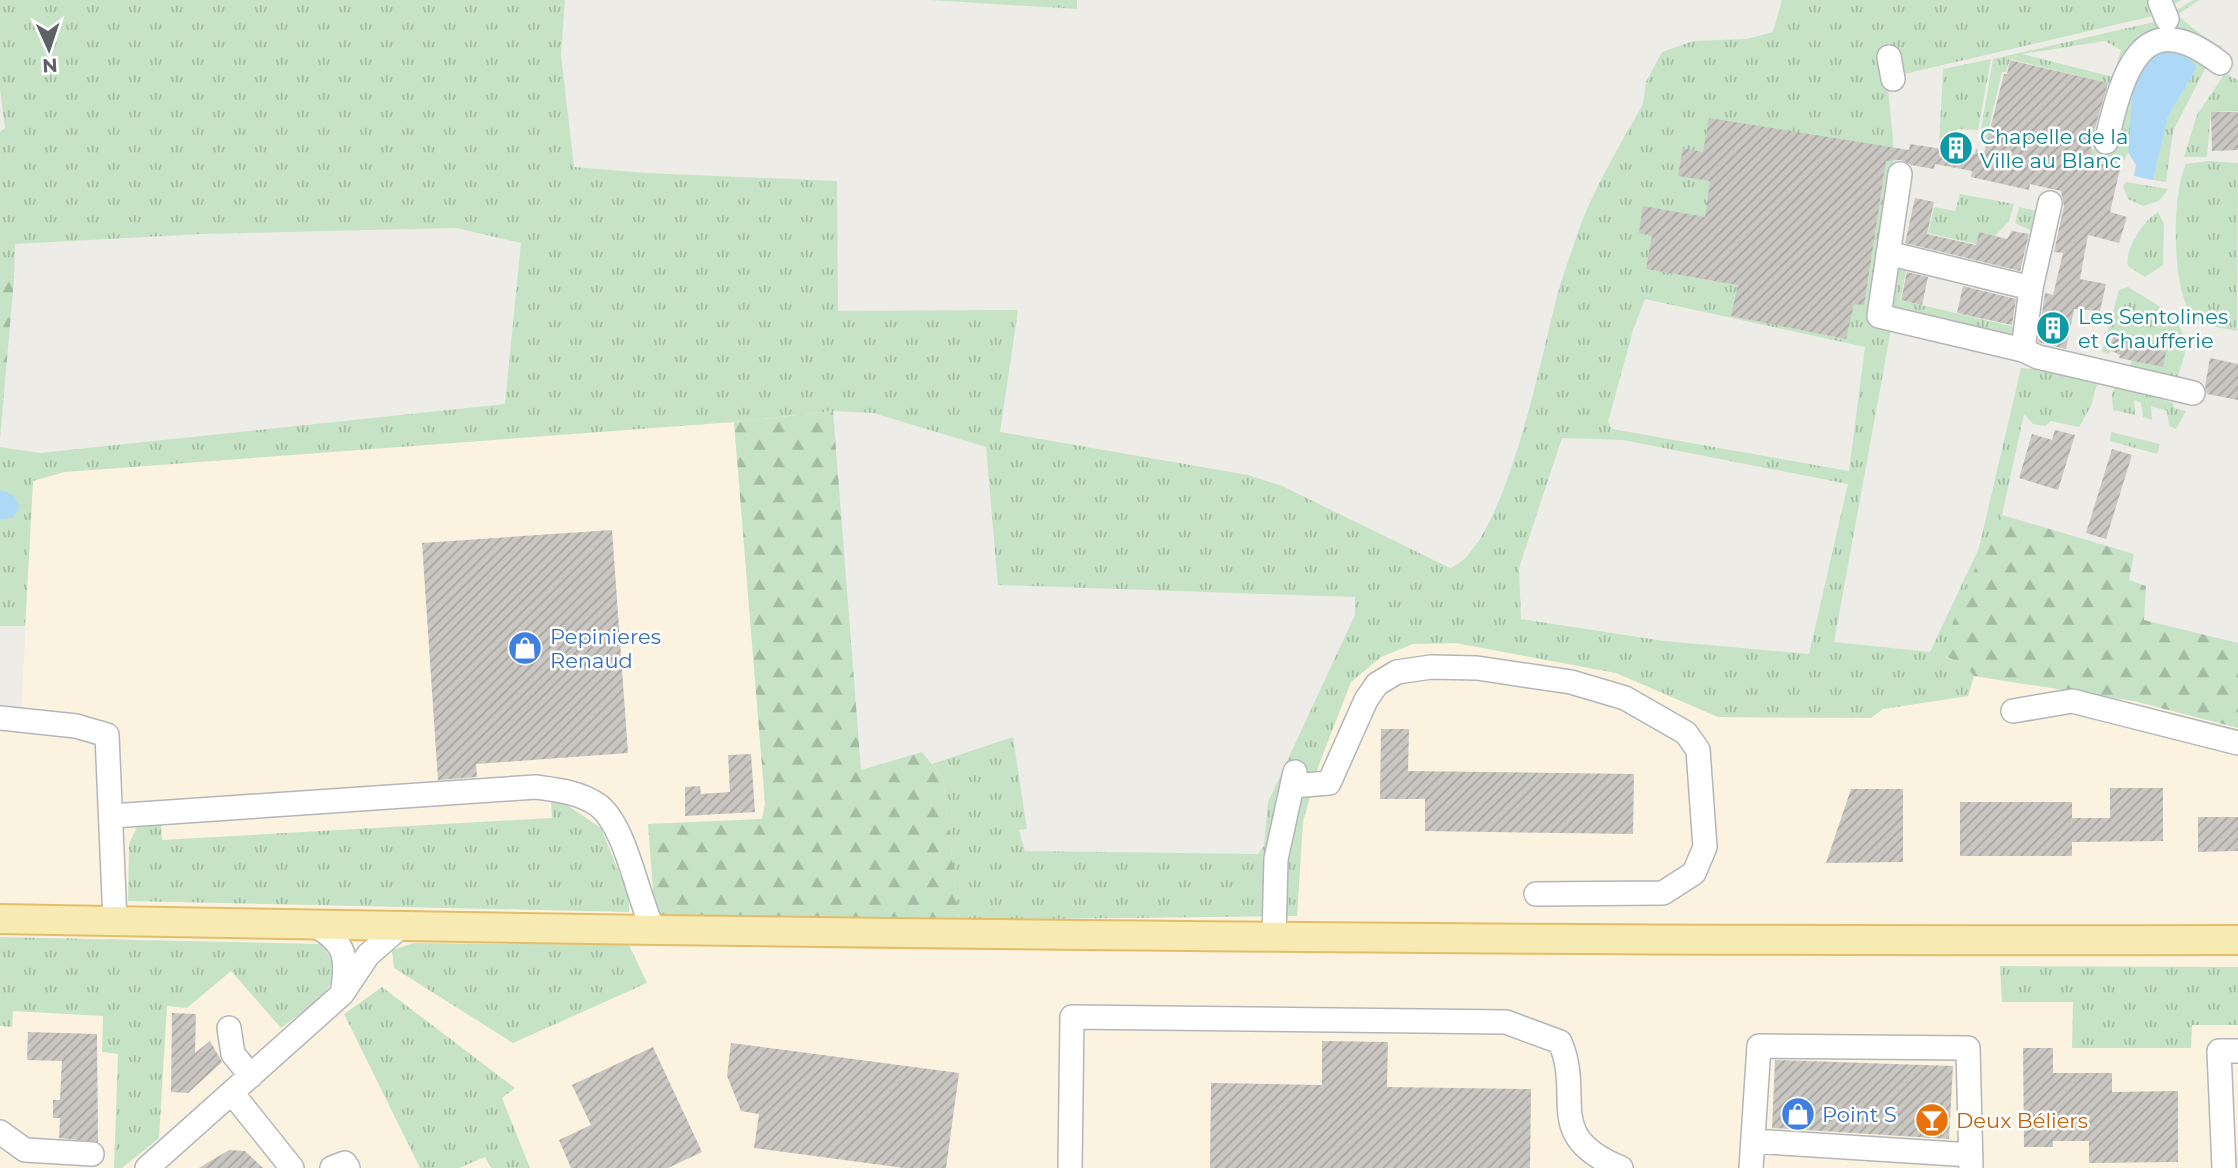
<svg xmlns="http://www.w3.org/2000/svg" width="2238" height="1168" viewBox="0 0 2238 1168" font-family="Montserrat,sans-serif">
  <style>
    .commercial { fill: #fbf3df }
    .grass { fill: url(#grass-tufts); fill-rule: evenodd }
    .forest { fill: url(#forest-firs) }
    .water { fill: #add9f7 }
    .building { fill: url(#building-hatch) }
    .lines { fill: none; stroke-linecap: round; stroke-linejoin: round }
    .minor-casing { stroke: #b3b6b9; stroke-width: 26 }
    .major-casing { stroke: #e4bd69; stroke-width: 32 }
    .minor { stroke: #fff; stroke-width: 23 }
    .major { stroke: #f7eab2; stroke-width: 28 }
    .labels { text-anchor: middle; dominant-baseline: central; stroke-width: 5; stroke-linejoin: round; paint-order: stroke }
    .culture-label { font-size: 21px; fill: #0d838f; stroke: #fff; text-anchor: start }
    .shop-label { font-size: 21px; fill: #366cbe; stroke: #fff; text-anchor: start }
    .food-label { font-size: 21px; fill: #c56008; stroke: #fff; text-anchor: start }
  </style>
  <defs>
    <pattern id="grass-tufts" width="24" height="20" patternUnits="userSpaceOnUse" patternTransform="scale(1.75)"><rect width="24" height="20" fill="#c6e3c5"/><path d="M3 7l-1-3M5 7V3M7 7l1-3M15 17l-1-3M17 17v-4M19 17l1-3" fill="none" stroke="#a4bba4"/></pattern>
    <pattern id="forest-firs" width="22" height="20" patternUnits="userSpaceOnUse" patternTransform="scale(1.75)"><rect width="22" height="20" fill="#c6e3c5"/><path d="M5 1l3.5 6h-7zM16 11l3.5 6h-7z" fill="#a4bba4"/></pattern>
    <pattern id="building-hatch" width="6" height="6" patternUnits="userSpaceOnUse" patternTransform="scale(1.75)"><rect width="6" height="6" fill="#cac7c2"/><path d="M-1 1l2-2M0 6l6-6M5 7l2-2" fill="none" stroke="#a7a5a1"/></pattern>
  </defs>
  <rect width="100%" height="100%" fill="#eeece6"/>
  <path class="commercial" d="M734,422L765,803L762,819L648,824L959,920L1297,916L1303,822L1318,767L1351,682L1381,657L1413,644L1456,643L1616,673L1718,717L1870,718L1883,709L1968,696L1974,676L2134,701L2238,728V1168H0V717L21,718L33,481L65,472Z"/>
  <path class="grass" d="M0,0H565L561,55L574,167L646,173L837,181L838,311L1018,310L1000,432L1248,475L1282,486L1450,568C1502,551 1541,361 1554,308C1560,282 1570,257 1578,232C1593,190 1621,143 1643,104L1646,82L1662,52L1693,41L1747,39L1773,32L1782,0H2181L2153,16L1887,78L1893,139L1894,177L1869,324L1891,329L1834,642L1930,652L1979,548L2021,368L2034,369L2038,366L2098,380L2091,406L2079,427L2051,421L2045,426L2033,424L2024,414L2000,524L1996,533H1990L1945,657L1964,665L1974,676L1968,696L1883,709L1871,718L1718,717L1616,673L1456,643L1413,644L1381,657L1351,682L1318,767L1303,822L1297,916L959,920L943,778L932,764L1013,737L1027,829L1019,830L1025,851L1258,854L1264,845L1268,802L1355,615V597L998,585L986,447L873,413L832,411L734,422L64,472L33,481L25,626H0V447L40,453L505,404L521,243L456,228L201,234L15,244L14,279L0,281V132L5,128L0,89ZM1645,299L1865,347L1849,471L1612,429L1608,422L1633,330ZM1562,438L1623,440L1848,484L1809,654L1664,641L1521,619L1519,568Z
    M930,0H1077V9Z
    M2193,0H2199L2177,15L2214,45L2222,46L2206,67L2173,131L2166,182L2153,180L2168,117L2196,69L2178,51L2149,61L2138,76L2128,152L2125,160L2117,161L2116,169L2104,171L2105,163L2047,149L2045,157L1979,142L1993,59L2154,22L2163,24L2175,11ZM2105,41L2121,50L2113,77L2022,54ZM2010,59L2111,84L2094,150L1989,127L2002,72H2006Z
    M1991,59L1978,130L1957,129L1956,133L1949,134L1946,149L1939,148L1943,69Z
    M2225,73L2238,80V111L2211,112L2207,157H2184L2197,115Z
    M2209,161L2238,163L2237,331C2225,328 2205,327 2195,318C2170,294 2172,193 2186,164Z
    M2126,182L2168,189L2159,201L2143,206L2128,199L2123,186Z
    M1960,194L2014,204L2009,221L1994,237L1979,232L1976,244L1928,233L1934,207L1955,211Z
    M2019,207L2038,211L2032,231L2015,223Z
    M2158,212L2164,224L2163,265L2145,277L2128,266C2124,250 2144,220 2158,212Z
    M1908,262L1900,300L2015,327L2009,339L1896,316L1888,302L1895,265Z
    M2128,287C2150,301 2188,318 2185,349C2185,358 2180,367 2178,376L2163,378L2129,368L2139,341L2114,330L2107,349L2111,351L2109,354L2102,352L2119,290Z
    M2116,385L2173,403L2174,408L2186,411L2176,429L2169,426L2167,411L2151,406L2152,420L2143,417L2141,403L2134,400L2135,415L2113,410L2112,393Z
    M2111,432L2160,444L2157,454L2110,441Z
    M551,799H558L601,828L629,897V912L128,901L129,844L137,827L161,824L162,840L552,818Z
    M0,937L320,944C357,982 309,1007 281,1028L231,971L187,1008L167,1006L159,1138L122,1168H114L118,1054L102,1052L103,1016L13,1011L12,1027L0,1026Z
    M414,943L629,945L647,983L513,1043L394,968L392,950Z
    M2000,966L2238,967V1025H2192L2191,1048H2072L2073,1002H2002Z
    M382,987L515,1088L502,1098L530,1168H491L485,1157L459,1168H420L344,1014Z"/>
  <path class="forest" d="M14,279L0,439V281Z
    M833,411L861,770L922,752L943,778L959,920L655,916L648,824L762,819L765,803L734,422Z
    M2002,515L2134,554L2129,580L2146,586L2144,620L2238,643V728L2134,701L1974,676L1964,665L1945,656L1953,622L1990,533H1996Z"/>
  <path class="water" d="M2159,51H2178L2195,64L2196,69L2168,117L2153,180L2134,176L2136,165L2128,152L2133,88L2151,55Z
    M0,490L13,495L20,506L13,518L0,519Z"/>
  <path class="building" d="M2010,60L2108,83L2092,139L2091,160L2120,169L2110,212L2127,217L2119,243L2088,235L2080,279L2106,284L2100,311L2074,309L2066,349L2038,342L2045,293L2053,295L2063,253L2054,252L2064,206L2061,191L2030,184L2029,190L1971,177L1972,171L1935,164L1934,169L1911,165L1901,160L1886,161L1864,305L1854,304L1846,339L1731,316L1738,285L1646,269L1652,236L1639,233L1643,206L1705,217L1710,181L1678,176L1683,148L1703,152L1709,118L1909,150L1910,144L1975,154L1976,148L1983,157L2004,74H2007Z
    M2211,112H2238V150L2212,151Z
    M1915,198L1934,202L1927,234L1976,245L1979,232L2007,239L2012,231L2029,234L2020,271L1905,243Z
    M1907,272L1928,277L1922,305L1901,300Z
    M1963,286L2016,299L2012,325L1957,313Z
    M2116,331L2150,346L2158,338L2167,347L2163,367L2119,358L2120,355L2108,349Z
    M2210,358L2238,364V400L2207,394L2205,386Z
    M2055,430L2075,435L2058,490L2019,478L2032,434L2052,440Z
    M2112,449L2132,455L2106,539L2086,533Z
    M612,530L628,753L476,764L477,777L438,780L422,543Z
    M1381,729H1409L1408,771L1634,774L1633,834L1425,831V799H1380Z
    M751,754L755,812L685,816V787L700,786L701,794L730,792L728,755Z
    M2110,788H2163V841L2072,842V856H1960V802H2072V818H2110Z
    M1851,789H1903V862L1826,863Z
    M2198,817H2238V851L2198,852Z
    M172,1013L196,1014L195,1053L210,1041L222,1062L188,1093L171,1092Z
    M28,1032L97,1034L98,1142L59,1138L60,1118H53V1100H60L62,1061L27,1060Z
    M1322,1041L1388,1042L1387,1087L1531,1089L1530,1168H1210L1211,1083L1322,1085Z
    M731,1043L959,1073L946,1168H904L754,1148L759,1114L741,1111L727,1076Z
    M653,1047L702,1152L668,1168H571L559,1140L591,1125L572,1085Z
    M2023,1048H2053V1073H2112V1092L2178,1091V1162L2089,1163V1141H2053V1147H2024Z
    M1775,1060L1953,1066L1949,1139L1772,1128Z
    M229,1150L245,1151L263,1168H199Z"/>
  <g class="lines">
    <g class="minor-casing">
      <path id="minor" d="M2160,2L2167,19
        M1889,57L1893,79
        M2106,142C2122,77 2139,0 2220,63
        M1900,174L1879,316L2023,350
        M1888,253L2031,288L2023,350L2038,357L2193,393
        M2031,288L2050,203
        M2013,711L2072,701L2238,743
        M0,718L76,726L107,735L115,921
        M1292,786L1329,783L1366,700L1377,684L1397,672L1431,667L1477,668L1571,682L1625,698L1686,733L1698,750L1705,847L1694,873L1663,893L1536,894
        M112,816L535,787C557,790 579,792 598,805C626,826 637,896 653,929
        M314,925C347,943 348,959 342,994L368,955L400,927
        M1274,937L1276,859L1295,772
        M229,1028L233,1054L251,1076
        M232,1093L292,1168
        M0,1132L25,1150L92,1154
        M1753,1141L1971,1155
        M147,1168L342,994
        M332,1168L345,1163L348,1168
        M1070,1168L1072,1017L1506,1022L1560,1042C1584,1098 1542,1136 1621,1168
        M1751,1168L1759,1046L1968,1048L1971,1168
        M2224,1168L2219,1051H2238"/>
    </g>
    <g class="major-casing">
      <path id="major" d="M0,919C746,933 1492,942 2238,940"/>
    </g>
    <use href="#minor" class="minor"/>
    <use href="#major" class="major"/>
  </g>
  <defs>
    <g id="building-disc" transform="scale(1.75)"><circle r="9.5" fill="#0f9aa8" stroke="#fff"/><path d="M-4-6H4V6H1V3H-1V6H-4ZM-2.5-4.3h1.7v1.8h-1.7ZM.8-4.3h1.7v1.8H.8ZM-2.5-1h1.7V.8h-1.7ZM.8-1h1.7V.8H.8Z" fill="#fff"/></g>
    <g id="shop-disc" transform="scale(1.75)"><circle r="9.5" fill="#3f7fe0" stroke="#fff"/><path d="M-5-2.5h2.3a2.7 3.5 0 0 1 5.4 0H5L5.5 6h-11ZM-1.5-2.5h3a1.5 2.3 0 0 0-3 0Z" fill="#fff"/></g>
    <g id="bar-disc" transform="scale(1.75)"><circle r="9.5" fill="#e8710a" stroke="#fff"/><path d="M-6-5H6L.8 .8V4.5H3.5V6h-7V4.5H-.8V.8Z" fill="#fff"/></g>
  </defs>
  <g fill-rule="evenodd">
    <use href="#building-disc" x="1956" y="148"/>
    <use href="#building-disc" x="2053" y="328"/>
    <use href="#shop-disc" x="525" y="648"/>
    <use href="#shop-disc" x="1798" y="1114"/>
    <use href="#bar-disc" x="1932" y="1120"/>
  </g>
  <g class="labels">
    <g class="culture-label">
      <text x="1980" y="136">Chapelle de la<tspan x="1980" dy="24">Ville au Blanc</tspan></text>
      <text x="2078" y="316">Les Sentolines<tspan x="2078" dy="24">et Chaufferie</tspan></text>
    </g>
    <g class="shop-label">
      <text x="550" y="636">Pepinieres<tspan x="550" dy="24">Renaud</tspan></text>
      <text x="1822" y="1114">Point S</text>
    </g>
    <g class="food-label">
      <text x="1956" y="1120">Deux Béliers</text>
    </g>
  </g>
  <g transform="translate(49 49) rotate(177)" stroke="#ffffff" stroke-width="5" paint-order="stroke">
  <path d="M0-5L12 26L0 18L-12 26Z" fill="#5e6165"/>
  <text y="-10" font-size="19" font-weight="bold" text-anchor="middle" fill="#5e6165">N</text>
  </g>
</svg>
